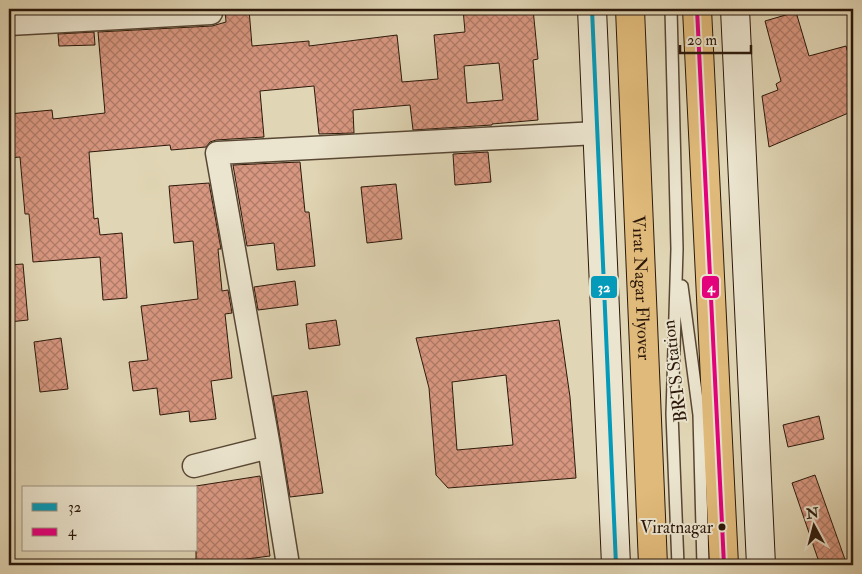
<svg xmlns="http://www.w3.org/2000/svg" width="862" height="574" viewBox="0 0 862 574" font-family="'IM FELL Double Pica',serif">
  <style>
    .building { fill: url(#building-cross-hatch); stroke: #2b180a; fill-rule: evenodd }
    .lines { fill: none; stroke-linecap: round; stroke-linejoin: round }
    .lane-casing { stroke: #584734; stroke-width: 14 }
    .street-casing { stroke: #584734; stroke-width: 25 }
    .secondary-casing { stroke: #2b180a; stroke-width: 30 }
    .primary-casing { stroke: #2b180a; stroke-width: 30 }
    .lane { stroke: #ebe4ce; stroke-width: 11 }
    .street { stroke: #ebe4ce; stroke-width: 22 }
    .secondary { stroke: #ebe4ce; stroke-width: 28 }
    .primary { stroke: #e0ba7a; stroke-width: 28 }
    .bus-1-casing { stroke: #ebe4ce; stroke-width: 8 }
    .bus-2-casing { stroke: #ebe4ce; stroke-width: 8 }
    .bus-1 { stroke: #049aba; stroke-width: 4 }
    .bus-2 { stroke: #e5007d; stroke-width: 4 }
    .bus-dot { fill: #2b180a; stroke: #ebe4ce; stroke-width: 2 }
    .labels { text-anchor: middle; dominant-baseline: central; stroke-width: 4; stroke-linejoin: round; paint-order: stroke }
    .bus-label { font-size: 17px; fill: #2b180a; stroke: #ebe4ce; text-anchor: end }
    .street-label { font-size: 18px; fill: #2b180a; stroke: #ebe4ce }
    .line-badge { stroke: #ebe4ce; stroke-width: 2 }
    .badge-label { font-size: 14px; text-anchor: middle; font-weight: bold; fill: #fff }
  </style>
  <defs>
    <pattern id="building-cross-hatch" width="8" height="8" patternUnits="userSpaceOnUse" patternTransform="scale(1.25)"><rect width="8" height="8" fill="#d89780"/><path d="M0 0l8 8M0 8l8-8" fill="none" stroke="#af7a67"/></pattern>
  </defs>
  <rect width="100%" height="100%" fill="#e0d5b4"/>
  <filter id="stains"><feTurbulence type="fractalNoise" baseFrequency=".004" numOctaves="4"/><feColorMatrix values="0 0 0 0 .2 0 0 0 0 .09 0 0 0 0 .02 0 0 0 .5 -.17"/></filter>
  <radialGradient id="worn" r=".72"><stop offset=".6" stop-color="#630" stop-opacity="0"/><stop offset="1" stop-color="#630" stop-opacity=".3"/></radialGradient>
  <path class="building" d="M225,9H249L252,46L309,41V46L397,35L402,82L438,79L434,35L465,32L463,9H533L538,59L533,60L538,120L492,124V125L413,130L410,105L353,110L354,133L319,134L314,86L260,91L264,137L216,140L210,142L206,147L171,150L170,145L89,152L94,219L98,218L100,235L122,233L127,298L103,300L100,257L33,262L29,214H25L20,157L9,158V114L52,110L53,119L105,113L98,32L212,26L226,22ZM499,63L503,100L467,103L464,66Z
    M796,12L809,56L846,46L853,72V111L769,147L762,96L778,90L776,84L781,81L765,21Z
    M94,32L95,45L59,46L58,34Z
    M488,152L491,182L455,185L453,154Z
    M300,162L305,212H309L315,266L277,270L274,243L247,246L233,165Z
    M209,183L221,249H218L222,291L228,290L232,313L225,314L232,378L211,381L216,419L190,422L189,411L160,415L157,388L133,391L129,362L148,360L141,306L198,299L193,241L174,243L169,186Z
    M396,184L402,239L367,243L361,187Z
    M23,264L28,320L9,322V265Z
    M295,281L298,305L258,310L254,287Z
    M336,320L340,345L309,349L306,324Z
    M559,320L570,397L576,478L448,488L436,475L429,388L416,338ZM506,375L513,445L457,450L452,382Z
    M61,338L68,389L40,392L34,342Z
    M307,391L323,493L290,497L273,396Z
    M819,416L824,439L788,447L783,425Z
    M815,475L847,565H820L792,483Z
    M260,476L270,556L215,563L216,565H196V486Z"/>
  <g class="lines">
    <g class="lane-casing">
      <path id="lane" d="M671,9L677,249L672,414L678,565
        M682,286L699,415L703,565"/>
    </g>
    <g class="street-casing">
      <path id="street" d="M9,24L211,13
        M269,447L217,153L597,133
        M194,466L269,447L288,565"/>
    </g>
    <g class="secondary-casing">
      <path id="secondary" d="M592,9L616,565
        M735,9L761,565"/>
    </g>
    <g class="primary-casing">
      <g id="primary">
        <path id="s1" d="M630,9L653,565"/>
        <path d="M697,9L724,565"/>
      </g>
    </g>
    <use href="#lane" class="lane"/>
    <use href="#street" class="street"/>
    <use href="#secondary" class="secondary"/>
    <use href="#primary" class="primary"/>
    <g class="bus-1-casing">
      <path id="bus-1" d="M592,9L616,565"/>
    </g>
    <g class="bus-2-casing">
      <path id="bus-2" d="M697,9L724,565"/>
    </g>
    <use href="#bus-1" class="bus-1"/>
    <use href="#bus-2" class="bus-2"/>
  </g>
  <circle class="bus-dot" cx="722" cy="527" r="4.5"/>
  <g class="labels">
    <g class="bus-label">
      <text x="713" y="527">Viratnagar</text>
    </g>
    <g class="street-label">
      <text stroke="none"><textPath href="#s1" startOffset="279">Virat Nagar Flyover</textPath></text>
      <text transform="translate(675 371) rotate(-97)">BRTS Station</text>
    </g>
  </g>
  <g class="line-badge">
    <rect x="590" y="275" width="28" height="24" rx="5" fill="#049aba"/>
    <rect x="701" y="275" width="19" height="24" rx="5" fill="#e5007d"/>
  </g>
  <g class="badge-label">
    <text x="604" y="292">32</text>
    <text x="711" y="292">4</text>
  </g>
  <rect width="862" height="574" fill="none" stroke="#e0d5b4" stroke-width="30"/>
  <rect x="10" y="10" width="842" height="554" fill="none" stroke="#2b180a" stroke-width="2.5"/>
  <rect x="15" y="15" width="832" height="544" fill="none" stroke="#2b180a"/>
  <rect x="22" y="486" width="175" height="65" fill="#ebe4ce" stroke="#9e9280"/>
  <rect x="32" y="503" width="25" height="8" fill="#049aba" stroke="#9e9280"/>
  <text x="68" y="512" font-size="15" fill="#2b180a">32</text>
  <rect x="32" y="528" width="25" height="8" fill="#e5007d" stroke="#9e9280"/>
  <text x="68" y="536" font-size="15" fill="#2b180a">4</text>
  <g transform="translate(814 526) rotate(353)" stroke="#ebe4ce" stroke-width="4" paint-order="stroke">
  <path d="M0-4L9 19L0 12L-9 19Z" fill="#2b180a"/>
  <text y="-8" font-size="14" font-weight="bold" text-anchor="middle" fill="#2b180a">N</text>
  </g>
  <path d="M680 45v8h71v-8" fill="none" stroke="#2b180a" stroke-width="2.5"/>
  <text x="687" y="45" font-size="15" fill="#2b180a" stroke="#ebe4ce" stroke-width="4" paint-order="stroke">20 m</text>
  <rect width="100%" height="100%" filter="url(#stains)"/>
  <rect width="100%" height="100%" fill="url(#worn)"/>
</svg>
